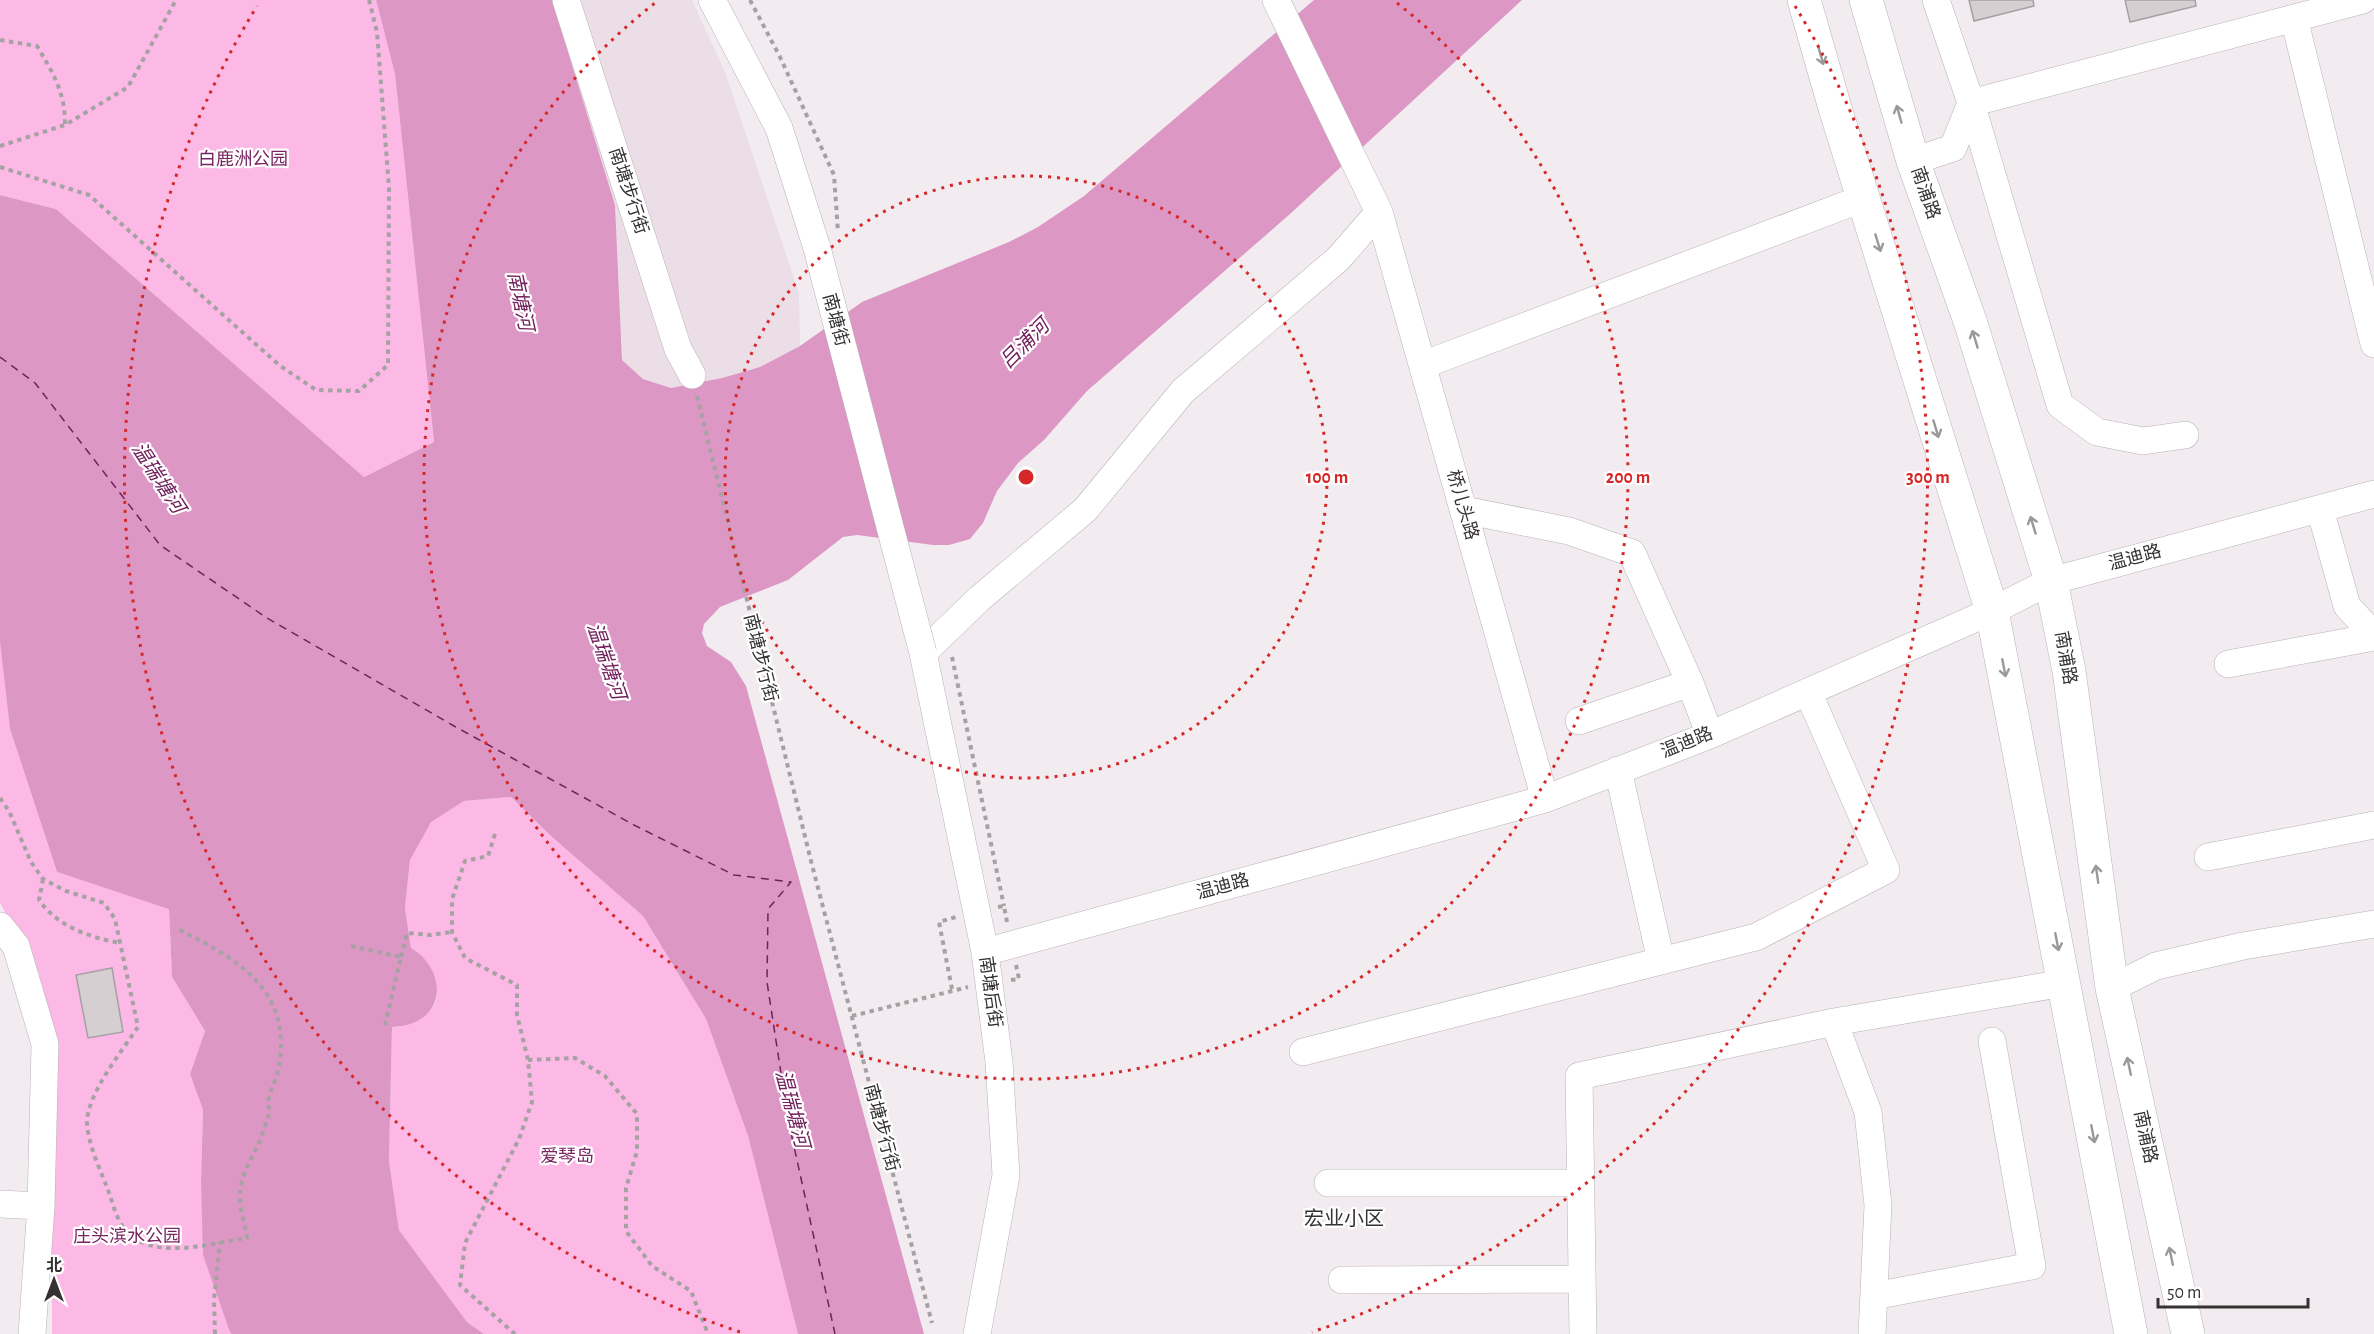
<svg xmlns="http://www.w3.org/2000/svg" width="2374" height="1334" viewBox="0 0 2374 1334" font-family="'Alegreya Sans','Noto Sans SC',sans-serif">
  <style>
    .built { fill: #ecdee6 }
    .green { fill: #fcb9e5 }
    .water { fill: #dd97c5 }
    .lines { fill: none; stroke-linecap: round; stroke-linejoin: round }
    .ferry { stroke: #72215c; stroke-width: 1.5; stroke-dasharray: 8 6; stroke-linecap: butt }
    .building { fill: #d5cfd2; stroke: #a6a0a4; stroke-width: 1.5 }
    .minor-casing { stroke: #b8b2b6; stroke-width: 28 }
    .major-casing { stroke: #b8b2b6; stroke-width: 34 }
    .path { stroke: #a6a2a4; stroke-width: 4; stroke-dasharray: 4.5 4.5; stroke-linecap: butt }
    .minor { stroke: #fff; stroke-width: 27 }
    .major { stroke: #fff; stroke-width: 33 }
    .minor-bridge-casing { stroke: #b8b2b6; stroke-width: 28; stroke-linecap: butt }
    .minor-bridge { stroke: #fff; stroke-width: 27 }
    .oneway { stroke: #9a9899 }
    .ring { fill: none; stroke: #d62828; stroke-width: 3; stroke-dasharray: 3 6 }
    .labels { text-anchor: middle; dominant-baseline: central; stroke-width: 4.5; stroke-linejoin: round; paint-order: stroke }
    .park-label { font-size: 18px; fill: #772661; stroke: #fff }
    .street-label { font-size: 18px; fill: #343233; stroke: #fff }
    .water-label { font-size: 20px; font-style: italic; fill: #72215c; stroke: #fff }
    .neighbourhood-label { font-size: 20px; fill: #343233; stroke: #fff }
    .centre { fill: #d62828; stroke: #fff; stroke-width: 3 }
    .ring-label { font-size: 18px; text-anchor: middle; font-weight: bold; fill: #d62828; stroke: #fff; stroke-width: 4.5; stroke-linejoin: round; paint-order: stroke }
  </style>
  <rect width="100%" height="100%" fill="#f2ecf0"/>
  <path class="built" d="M552,0H692L725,72L799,293L800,346L760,367L700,384L671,388L643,379L622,360L615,205Z"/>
  <path class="green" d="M0,0H376L395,74L434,442L364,477L56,209L0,195Z
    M0,643L10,729L57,872L169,908L172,977L205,1031L190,1074L203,1110L201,1181L232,1334H52L51,1125L53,1039L39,973L0,903Z
    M511,797L552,837L643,916L706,1019L748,1136L798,1334H484L467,1322L399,1230L389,1161L392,1027C411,1026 443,1012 436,987C435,982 432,978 431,974C425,961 423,955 411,948L405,908L410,860L430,822L464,801Z"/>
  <path class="water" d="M376,0H552L615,205L622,360L643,379L671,388L722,378L760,367L800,346L862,302L1009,242L1038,227L1084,196L1314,0H1522L1290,214L1087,391L1044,440L1018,463L997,491L983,523L970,539L949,545H933L857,535L843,537L788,580L720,607L704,624L702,633L707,646L731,662L746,686L924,1334H798L748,1136L706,1019L643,916L552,837L511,797L464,801L431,822L410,860L405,908L411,948C439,964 450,1006 415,1022C407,1026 400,1026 392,1027L389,1161L399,1230L467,1322L484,1334H232L230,1332L203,1255L201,1181L203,1110L190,1074L205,1031L172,977L169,909L57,872L10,729L0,643V195L56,209L364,477L434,442L395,74Z"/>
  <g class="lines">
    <path class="ferry" d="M0,357L35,383L160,545L267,618L454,726L634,825L734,875L791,882L768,909L767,982L788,1119L835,1334"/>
  </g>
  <path class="building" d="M1969,0H2033L2034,6L1974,21Z
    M2125,0H2195L2196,6L2130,22Z
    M112,968L123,1032L88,1038L76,975Z"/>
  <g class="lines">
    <g class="minor-casing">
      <path id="minor" d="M566,0L678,349L692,375
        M712,0L779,128L817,248
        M1276,0L1379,212L1545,799
        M1936,0L1971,103L2060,405L2097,432L2143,441L2185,435
        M2294,18L2374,344
        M1913,161L1953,148L1971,103L2363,0
        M1423,365L1864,198
        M2320,509L2347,606L2374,635
        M1464,510L1569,531L1632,553L1690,683L1579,721
        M2228,664L2374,637
        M1690,683L1710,735
        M2208,857L2374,825
        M0,926L16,946L45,1044L41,1206L32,1334
        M985,952L1545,799L1710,735L1992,611L2051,581L2374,494
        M1661,961L1756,937L1886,870L1808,692
        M2112,988L2156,966L2243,946L2374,924
        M1834,1022L1868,1112L1878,1205L1872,1334
        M1303,1052L1661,961L1618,770
        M1328,1183H1581
        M0,1204L41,1206
        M1342,1280L1582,1279
        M1874,1296L2032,1266L1992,1041
        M977,1334L1006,1175L999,1062L985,952L923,653L980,598L1085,510L1183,391L1338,259L1379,212
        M1583,1334L1579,1076L1834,1022L2064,983"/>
    </g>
    <g class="major-casing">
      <path id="major" d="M1804,0L1835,108L1992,611L2131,1334
        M1866,0L1913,161L1970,321L2051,581L2069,671L2112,988L2188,1334"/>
    </g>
    <path class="path" d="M750,0L780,57L834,175L838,232
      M0,40L37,46C53,73 65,92 65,124
      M0,146L65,125L128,87L176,0
      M0,167L89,195L279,365L316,390L359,391L388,365L389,188L377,32L369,0
      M697,396L812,865L932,1323
      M952,657L1004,906
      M0,798L9,811L31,862L43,879L66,891L104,903L115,919L138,1027C122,1051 86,1095 87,1124C89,1147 100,1169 108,1190C114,1206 118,1228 134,1238C165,1258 213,1243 247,1238C245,1225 240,1210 240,1197C240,1171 257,1153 264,1129C266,1123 269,1117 269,1111C269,1106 268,1102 269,1097C271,1088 276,1080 278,1071C295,990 237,959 176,928
      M495,834L488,856L465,861L452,899V932L465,958L517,985V1015L528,1060L532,1102L519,1139L465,1243L460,1285L515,1334
      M43,879L39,900C58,927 89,937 120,943
      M998,907L1004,906L1007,922
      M351,946L401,957L385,1025
      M401,957L407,933L431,935L452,932
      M1011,980L1019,979L1016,965
      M952,989L939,922L956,917
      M852,1016L968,987
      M528,1060L575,1058L605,1076L637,1114V1151L626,1188V1231L652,1266L691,1291L706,1329V1334
      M215,1334L214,1300L220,1242"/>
    <use href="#minor" class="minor"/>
    <use href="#major" class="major"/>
    <g class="minor-bridge-casing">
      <path id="minor-bridge" d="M817,248L923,653"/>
    </g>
    <use href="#minor-bridge" class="minor-bridge"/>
  </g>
  <defs><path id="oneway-shaft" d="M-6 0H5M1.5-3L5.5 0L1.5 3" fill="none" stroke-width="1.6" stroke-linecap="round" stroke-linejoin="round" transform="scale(1.5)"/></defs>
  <g class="oneway">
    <use href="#oneway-shaft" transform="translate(1821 56) rotate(74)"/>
    <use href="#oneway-shaft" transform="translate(1899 114) rotate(-106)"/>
    <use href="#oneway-shaft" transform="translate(1878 243) rotate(73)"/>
    <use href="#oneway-shaft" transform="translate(1975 339) rotate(-107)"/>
    <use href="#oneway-shaft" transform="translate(1936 429) rotate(73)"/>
    <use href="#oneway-shaft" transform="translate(2033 525) rotate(-107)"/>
    <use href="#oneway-shaft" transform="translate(2004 668) rotate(79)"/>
    <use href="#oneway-shaft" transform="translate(2097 874) rotate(-98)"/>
    <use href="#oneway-shaft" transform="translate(2057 942) rotate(79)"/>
    <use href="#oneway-shaft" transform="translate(2129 1066) rotate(-102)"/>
    <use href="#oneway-shaft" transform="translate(2093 1134) rotate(79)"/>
    <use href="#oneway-shaft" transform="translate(2171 1256) rotate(-102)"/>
  </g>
  <g class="ring">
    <circle cx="1026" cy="477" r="301"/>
    <path d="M1397 3A602 602 0 1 1 655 3"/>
    <path d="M740 1332A902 902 0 0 1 257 6M1795 6A902 902 0 0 1 1312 1332"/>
  </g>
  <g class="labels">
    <g class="park-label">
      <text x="243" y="160">白鹿洲公园</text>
      <text x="567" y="1157">爱琴岛</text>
      <text x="127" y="1237">庄头滨水公园</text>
    </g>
    <g class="street-label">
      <text transform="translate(628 191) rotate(72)">南塘步行街</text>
      <text transform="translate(1925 193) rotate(71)">南浦路</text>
      <text transform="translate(835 320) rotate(75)">南塘街</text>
      <text transform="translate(1462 505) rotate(74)">桥儿头路</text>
      <text transform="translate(2135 558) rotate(-15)">温迪路</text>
      <text transform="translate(760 658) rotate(76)">南塘步行街</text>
      <text transform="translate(2065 658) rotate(80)">南浦路</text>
      <text transform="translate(1687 743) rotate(-22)">温迪路</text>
      <text transform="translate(1223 887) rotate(-15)">温迪路</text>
      <text transform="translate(990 992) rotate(82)">南塘后街</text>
      <text transform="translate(881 1128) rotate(75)">南塘步行街</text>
      <text transform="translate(2145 1137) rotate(78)">南浦路</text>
    </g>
    <g class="water-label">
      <text transform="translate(520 301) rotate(78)">南塘河</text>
      <text transform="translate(1025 344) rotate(-45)">吕浦河</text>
      <text transform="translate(158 478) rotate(57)">温瑞塘河</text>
      <text transform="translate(606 661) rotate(71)">温瑞塘河</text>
      <text transform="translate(792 1109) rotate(75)">温瑞塘河</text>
    </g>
    <g class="neighbourhood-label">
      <text x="1344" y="1219">宏业小区</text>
    </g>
  </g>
  <circle cx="1026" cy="477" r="9" class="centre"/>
  <g class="ring-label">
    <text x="1327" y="483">100 m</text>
    <text x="1628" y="483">200 m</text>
    <text x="1928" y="483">300 m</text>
  </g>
  <g transform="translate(54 1280)" stroke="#ffffff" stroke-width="4.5" paint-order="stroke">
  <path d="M0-4.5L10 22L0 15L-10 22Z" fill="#343233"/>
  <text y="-9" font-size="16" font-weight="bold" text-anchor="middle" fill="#343233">北</text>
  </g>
  <path d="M2158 1298v9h150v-9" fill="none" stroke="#343233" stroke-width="3"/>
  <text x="2167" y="1298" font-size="18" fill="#343233" stroke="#ffffff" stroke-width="4.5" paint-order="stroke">50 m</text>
</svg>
